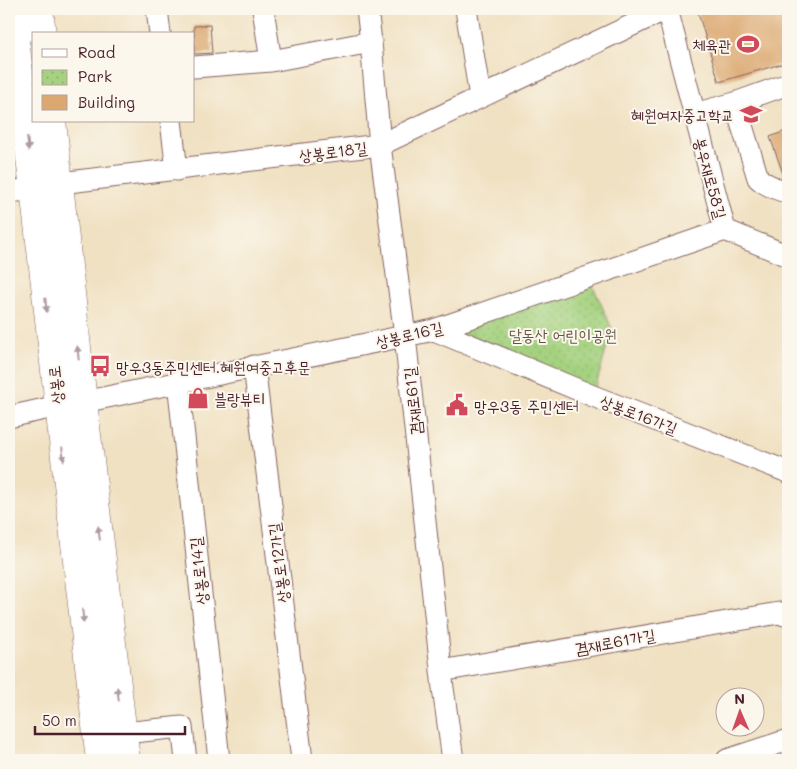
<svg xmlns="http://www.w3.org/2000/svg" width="797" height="769" viewBox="0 0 797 769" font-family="Mali,'Poor Story',sans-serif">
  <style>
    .park { fill: url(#park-dots); stroke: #787856 }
    .building { fill: #dca871 }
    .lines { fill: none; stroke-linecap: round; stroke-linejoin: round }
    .minor-casing { stroke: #846360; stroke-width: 23 }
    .major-casing { stroke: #846360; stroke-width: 29 }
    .minor { stroke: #fff; stroke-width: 21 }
    .major { stroke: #fff; stroke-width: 28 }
    .oneway { fill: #ae9aa0 }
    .labels { text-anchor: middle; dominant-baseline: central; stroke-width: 4; stroke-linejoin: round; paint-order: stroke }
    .poi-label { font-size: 16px; fill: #4a1f2b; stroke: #fbf7ec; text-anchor: start }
    .street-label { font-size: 16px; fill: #4a1f2b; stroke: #fbf7ec }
    .park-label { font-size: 16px; fill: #655544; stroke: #fbf7ec }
  </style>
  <defs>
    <pattern id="park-dots" width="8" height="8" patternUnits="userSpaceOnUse" patternTransform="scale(1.25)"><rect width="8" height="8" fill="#a5d280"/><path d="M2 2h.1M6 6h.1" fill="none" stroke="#90b46f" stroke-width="1.8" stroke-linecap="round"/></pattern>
  </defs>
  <rect width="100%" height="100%" fill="#fbf7ec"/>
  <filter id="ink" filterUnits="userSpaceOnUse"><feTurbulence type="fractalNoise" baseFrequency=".02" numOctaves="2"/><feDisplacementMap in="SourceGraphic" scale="10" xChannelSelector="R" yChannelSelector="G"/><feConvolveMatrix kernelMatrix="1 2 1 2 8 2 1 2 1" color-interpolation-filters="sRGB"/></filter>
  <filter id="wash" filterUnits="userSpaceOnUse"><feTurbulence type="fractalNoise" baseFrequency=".0096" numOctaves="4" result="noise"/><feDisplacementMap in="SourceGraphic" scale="20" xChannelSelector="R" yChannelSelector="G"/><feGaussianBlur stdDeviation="1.12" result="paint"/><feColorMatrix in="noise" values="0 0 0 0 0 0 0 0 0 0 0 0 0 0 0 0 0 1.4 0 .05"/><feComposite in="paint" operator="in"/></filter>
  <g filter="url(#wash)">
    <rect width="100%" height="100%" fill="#f0e1c2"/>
    <path class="park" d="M589,277L612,329L593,396L434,330Z"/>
    <g id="blocks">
      <path class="building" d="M697,9H783L788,26V62L719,82Z
        M210,25L212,53L194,54V26Z
        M788,130V180L785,179L770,137Z"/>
    </g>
  </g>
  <g filter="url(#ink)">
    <use href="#blocks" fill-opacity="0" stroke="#846360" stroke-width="1"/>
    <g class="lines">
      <g class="minor-casing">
        <path id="minor" d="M157,9L160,34
          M263,9L271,61
          M367,9L371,42L380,145L405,336L443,688L453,760
          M466,9L480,97
          M667,9L725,230
          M194,67L271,61L371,42
          M735,103L758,178C766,186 778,189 788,193
          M694,114L735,103L788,84
          M171,121L177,170
          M60,183L380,145L666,9
          M9,192L34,189
          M725,230L788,256
          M434,330L593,396L788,472
          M254,366L302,760
          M178,381L219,760
          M83,402L434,330L725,230
          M9,417L58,406
          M441,671L779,613L788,616
          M123,733L182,727L186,760
          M727,760L788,740"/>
      </g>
      <g class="major-casing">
        <path id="major" d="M11,9L34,189L100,760
          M39,9L42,34
          M52,121L83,402L126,760"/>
      </g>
      <use href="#minor" class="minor"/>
      <use href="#major" class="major"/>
    </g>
    <defs><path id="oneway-solid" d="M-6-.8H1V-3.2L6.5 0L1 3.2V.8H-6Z" transform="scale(1.25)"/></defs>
    <g class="oneway">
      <use href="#oneway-solid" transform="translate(28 144) rotate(83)"/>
      <use href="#oneway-solid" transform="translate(46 305) rotate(84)"/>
      <use href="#oneway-solid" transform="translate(78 353) rotate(-96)"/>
      <use href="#oneway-solid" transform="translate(63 454) rotate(83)"/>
      <use href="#oneway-solid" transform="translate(99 533) rotate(-97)"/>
      <use href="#oneway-solid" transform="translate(83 616) rotate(83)"/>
      <use href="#oneway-solid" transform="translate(118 694) rotate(-97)"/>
    </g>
  </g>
  <defs>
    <g id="stadium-bare" transform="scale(1.725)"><path d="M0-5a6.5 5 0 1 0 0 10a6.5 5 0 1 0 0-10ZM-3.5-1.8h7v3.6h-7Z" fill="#d1495b" stroke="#fbf7ec" stroke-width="2.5" paint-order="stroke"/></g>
    <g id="school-bare" transform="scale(1.725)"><path d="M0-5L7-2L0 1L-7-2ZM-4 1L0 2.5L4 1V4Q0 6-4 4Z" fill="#d1495b" stroke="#fbf7ec" stroke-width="2.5" paint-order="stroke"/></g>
    <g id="bus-bare" transform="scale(1.725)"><path d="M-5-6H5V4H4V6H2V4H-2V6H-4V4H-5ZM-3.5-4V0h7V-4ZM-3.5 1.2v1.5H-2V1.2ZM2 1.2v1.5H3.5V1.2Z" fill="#d1495b" stroke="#fbf7ec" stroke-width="2.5" paint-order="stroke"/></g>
    <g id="shop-bare" transform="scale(1.725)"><path d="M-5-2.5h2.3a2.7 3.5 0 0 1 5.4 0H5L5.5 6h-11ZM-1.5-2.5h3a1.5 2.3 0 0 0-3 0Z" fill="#d1495b" stroke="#fbf7ec" stroke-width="2.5" paint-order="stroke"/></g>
    <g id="civic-bare" transform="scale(1.725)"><path d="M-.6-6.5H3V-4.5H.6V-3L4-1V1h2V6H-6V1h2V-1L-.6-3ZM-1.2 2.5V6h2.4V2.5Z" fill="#d1495b" stroke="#fbf7ec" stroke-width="2.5" paint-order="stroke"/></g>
  </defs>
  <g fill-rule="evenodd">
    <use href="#stadium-bare" x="748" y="44"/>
    <use href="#school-bare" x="751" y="114"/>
    <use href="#bus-bare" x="100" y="366"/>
    <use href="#shop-bare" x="198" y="398"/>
    <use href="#civic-bare" x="457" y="405"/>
  </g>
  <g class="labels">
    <g class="poi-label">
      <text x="731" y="44" text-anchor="end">체육관</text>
      <text x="734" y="114" text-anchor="end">혜원여자중고학교</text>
      <text x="116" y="366">망우3동주민센터.혜원여중고후문</text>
      <text x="214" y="398">블랑뷰티</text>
      <text x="474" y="405">망우3동 주민센터</text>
    </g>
    <g class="street-label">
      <text transform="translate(333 151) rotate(-7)">상봉로18길</text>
      <text transform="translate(711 178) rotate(75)">봉우재로58길</text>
      <text transform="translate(409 334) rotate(-13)">상봉로16길</text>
      <text transform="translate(55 385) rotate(-96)">상봉로</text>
      <text transform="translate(412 401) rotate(-96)">겸재로61길</text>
      <text transform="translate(639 414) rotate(21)">상봉로16가길</text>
      <text transform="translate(278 563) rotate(-97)">상봉로12가길</text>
      <text transform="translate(198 571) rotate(-96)">상봉로14길</text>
      <text transform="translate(615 641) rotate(-10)">겸재로61가길</text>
    </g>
    <g class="park-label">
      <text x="563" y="334">달동산 어린이공원</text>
    </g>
  </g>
  <rect width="797" height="769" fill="none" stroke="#fbf7ec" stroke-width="30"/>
  <rect x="32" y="32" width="162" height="90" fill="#fbf7ec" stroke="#b4a19f"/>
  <rect x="42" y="49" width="25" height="8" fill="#ffffff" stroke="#b4a19f"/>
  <text x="78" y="58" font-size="15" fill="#4a1f2b">Road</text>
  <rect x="42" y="70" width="25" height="15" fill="url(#park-dots)" stroke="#b4a19f"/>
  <text x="78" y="82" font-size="15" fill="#4a1f2b">Park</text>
  <rect x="42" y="95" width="25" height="15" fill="#dca871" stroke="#b4a19f"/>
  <text x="78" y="108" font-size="15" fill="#4a1f2b">Building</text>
  <g transform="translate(740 712) rotate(358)"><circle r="24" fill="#fbf7ec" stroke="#b4a19f"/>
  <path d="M0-4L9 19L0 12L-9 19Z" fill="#d1495b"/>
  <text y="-8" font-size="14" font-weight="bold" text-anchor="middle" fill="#4a1f2b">N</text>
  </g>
  <path d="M35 726v8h150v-8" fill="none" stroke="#4a1f2b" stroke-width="2.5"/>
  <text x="42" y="726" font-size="15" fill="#4a1f2b" stroke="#fbf7ec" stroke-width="4" paint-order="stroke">50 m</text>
</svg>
